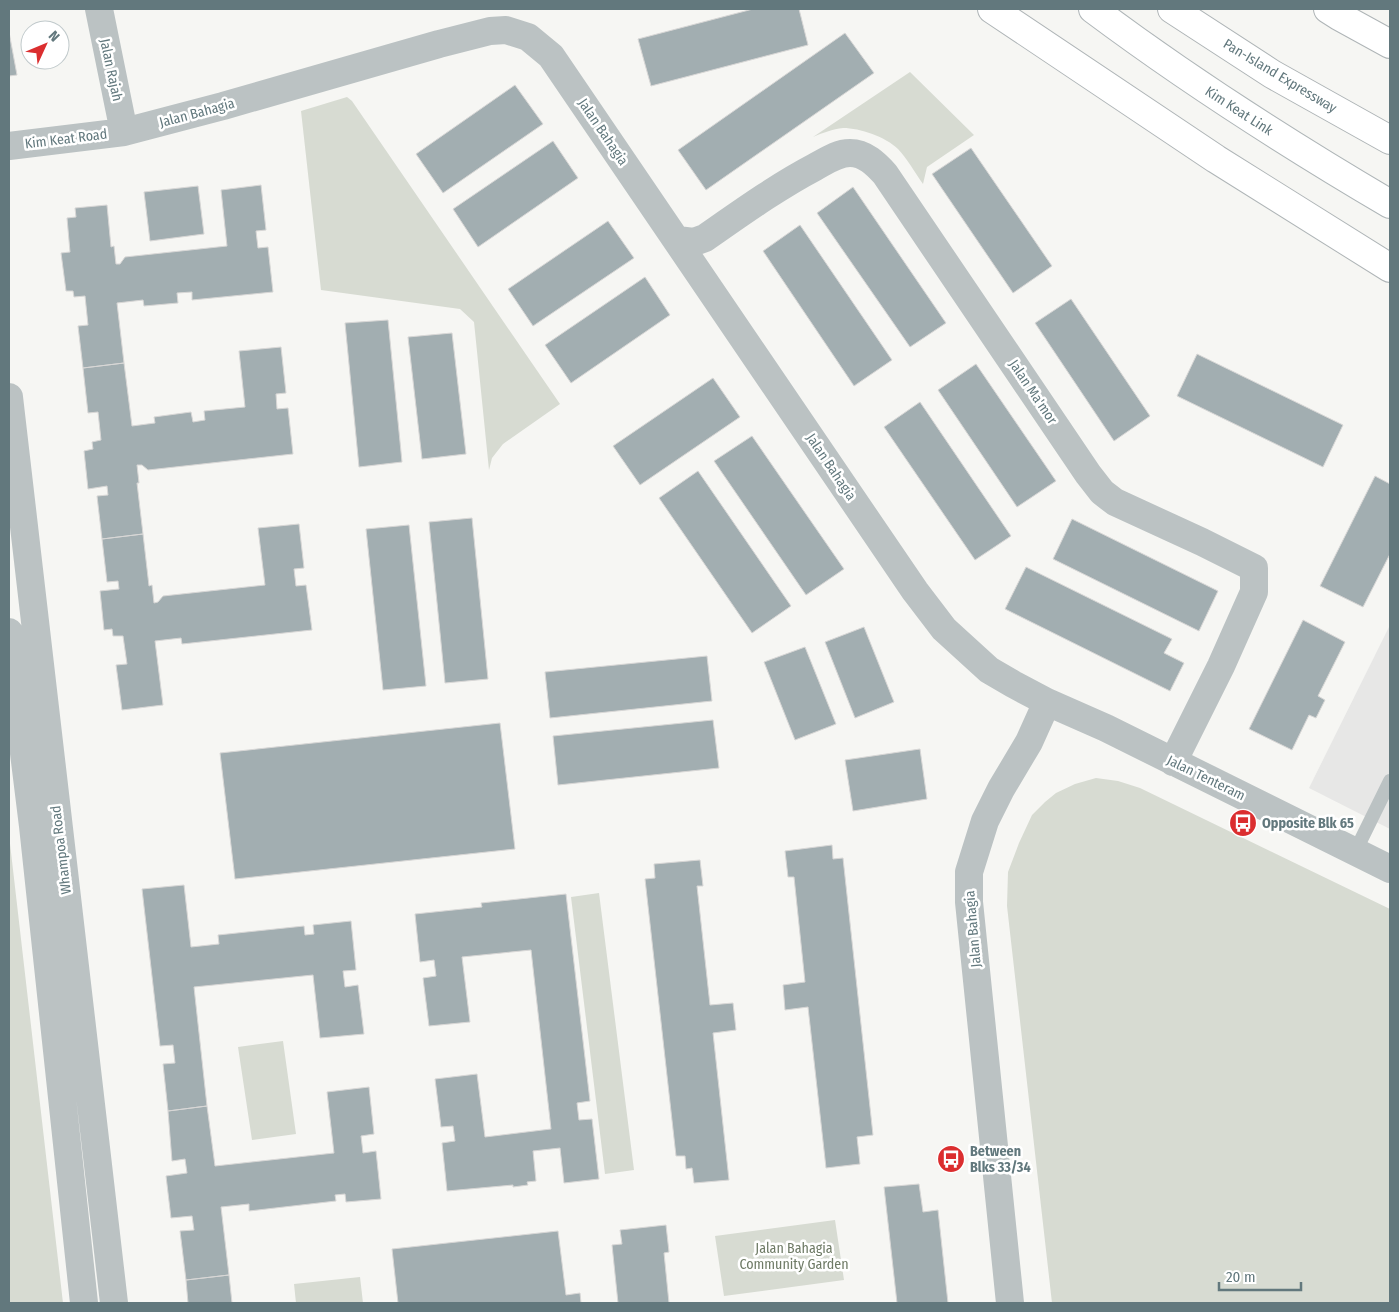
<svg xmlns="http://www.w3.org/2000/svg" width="1399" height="1312" viewBox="0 0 1399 1312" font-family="'Fira Sans Condensed',sans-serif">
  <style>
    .built { fill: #e7e7e6 }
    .green { fill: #d7dbd2 }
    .building { fill: #a2aeb1; stroke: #d8d7d6 }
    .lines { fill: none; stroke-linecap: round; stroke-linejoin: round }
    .primary-casing { stroke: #afb6b8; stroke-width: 30 }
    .highway-casing { stroke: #afb5b7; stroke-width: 30 }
    .lane { stroke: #bbc2c3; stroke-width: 14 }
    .street { stroke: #bbc2c3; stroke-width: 28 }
    .primary { stroke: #fff; stroke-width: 28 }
    .highway { stroke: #fff; stroke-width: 28 }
    .labels { text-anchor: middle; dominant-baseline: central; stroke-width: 5; stroke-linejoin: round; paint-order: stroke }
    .street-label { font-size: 14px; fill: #62787d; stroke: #fff }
    .poi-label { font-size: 14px; font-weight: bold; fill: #62787d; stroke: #fff; text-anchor: start }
    .park-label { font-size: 14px; fill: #6e7a65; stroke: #fff }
  </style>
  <rect width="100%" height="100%" fill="#f6f6f3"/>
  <path class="built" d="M1390,625V829L1309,788Z"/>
  <path class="green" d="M910,72L974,135L927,167L923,184C916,174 906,157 898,149C886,137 860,128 843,128C833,129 822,133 813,137Z
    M347,97L352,101L560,404L503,444L492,458L489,470L474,322L460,309L321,290L301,111Z
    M1096,778L1118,781L1140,788L1390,909V1303H1052L1007,906L1008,872L1019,843L1032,815L1045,802L1056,793L1075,784Z
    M9,835L63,1303H9Z
    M599,893L634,1170L605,1174L571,897Z
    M283,1041L296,1134L252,1140L238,1047Z
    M835,1220L844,1280L724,1296L715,1236Z
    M360,1277L363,1303H296L294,1284Z"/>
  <path class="building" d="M753,9H799L808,45L651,86L638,39Z
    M9,32L17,75L9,76Z
    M845,33L874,73L706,190L678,150Z
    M515,85L543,124L443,193L416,154Z
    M553,141L578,178L478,247L453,209Z
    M971,148L1052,266L1013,293L932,174Z
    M261,185L266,230L256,231L258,248L268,247L273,292L192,300V292L177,293L178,303L144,306L143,300L117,303L124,363L83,368L78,326L88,325L85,296L74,297L73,291H66L61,253L70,252L67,218L76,217L75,208L107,205L111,247L114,246L116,264H120L125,257L227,246L221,190Z
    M198,186L204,234L150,241L144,192Z
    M853,187L946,323L910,347L817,213Z
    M608,221L634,258L533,326L508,289Z
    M800,225L892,360L854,386L763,251Z
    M645,277L670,315L571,383L545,345Z
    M1071,299L1150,416L1114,441L1035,323Z
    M388,320L402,462L359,467L345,323Z
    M452,333L466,454L422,459L408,337Z
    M281,347L286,393L276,394L277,409L288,408L293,454L148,470L142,465H137L139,483H137L143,534L102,539L97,496L108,495L107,486L88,489L84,451L93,449L92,442L101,440L98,412L88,413L83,368L124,363L132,426L155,423L154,417L191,412L193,422L205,420L204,411L245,407L239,351Z
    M1197,354L1343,425L1323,467L1177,396Z
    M976,364L1056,481L1017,507L938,390Z
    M713,378L740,417L640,485L613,446Z
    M920,402L1011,536L975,560L884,427Z
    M752,436L844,569L806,595L714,461Z
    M698,471L791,606L752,633L659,498Z
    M1375,476L1390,484V554L1363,607L1320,586Z
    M472,518L488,679L445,683L429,522Z
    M1072,519L1218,591L1199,631L1053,559Z
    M299,524L304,568L294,569L296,586L306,585L312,630L182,644L181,638L155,641L163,705L122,710L116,665L127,664L123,636H113L112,629L104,630L100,591L119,589L118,581L107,582L102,539L143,534L149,586L152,585L154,603L158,602L163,596L265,585L258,528Z
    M409,525L426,686L383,690L366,529Z
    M1026,567L1172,639L1164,653L1184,663L1170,691L1005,609Z
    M1303,620L1345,642L1318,696L1325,700L1316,718L1309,715L1292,750L1249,729Z
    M864,627L894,702L855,718L825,642Z
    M805,647L836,724L795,740L764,662Z
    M707,656L712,701L550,718L545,672Z
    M713,720L719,768L558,785L553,736Z
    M500,723L515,849L235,879L220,753Z
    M920,749L927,799L853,811L845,760Z
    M832,845L833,859L843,858L873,1135L857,1137L860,1164L826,1168L808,1007L785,1010L783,985L805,982L794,877H788L785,851Z
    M700,860L703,886H697L710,1005L733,1003L736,1030L713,1033L729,1180L694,1183L692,1168L686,1169L685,1156H676L645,879L655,878L654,864Z
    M184,885L191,947L219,944L218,935L304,926L305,935L314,934L313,925L351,921L356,970L343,971L345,987L358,985L364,1034L320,1038L313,975L194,987L207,1106L168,1111L163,1064L175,1063L173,1045L160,1046L142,889Z
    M566,894L590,1101L577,1103L579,1120L592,1119L599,1179L564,1183L560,1148L533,1151L536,1181L527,1182L528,1185L513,1187V1185L447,1191L442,1143L455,1141L453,1126L441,1127L435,1079L477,1074L485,1137L551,1129L531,950L462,957L470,1022L429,1026L423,978L436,976L434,960L420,962L415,914L482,907L481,903Z
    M369,1087L374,1134L361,1136L363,1153L376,1151L381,1199L346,1202L345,1194L335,1195L336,1201L249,1211V1204L221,1207L229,1275L186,1280L180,1231L194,1230L192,1216L171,1218L166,1176L187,1173L185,1159L172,1161L168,1111L207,1106L215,1166L334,1153L327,1092Z
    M919,1184L923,1212L938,1210L948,1303H897L884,1187Z
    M666,1225L669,1252L664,1253L669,1303H618L612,1245L622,1244L620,1230Z
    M558,1231L566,1295L580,1293L581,1303H398L392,1249Z
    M229,1275L232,1303H188L186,1280Z"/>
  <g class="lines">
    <g class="primary-casing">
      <path id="primary" d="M1093,9C1188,80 1288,144 1390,204"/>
    </g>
    <g class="highway-casing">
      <path id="highway" d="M992,9L1216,159L1390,268
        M1172,9L1272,74L1390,140
        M1328,9L1339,16L1390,44"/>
    </g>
    <path class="lane" d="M1355,852L1390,781"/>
    <path class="street" d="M99,9L124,132
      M9,146L124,132L223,106L439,44L490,31L506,30L528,37L551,56L915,591L944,629L989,670L1013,684L1047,702L1106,728L1390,869
      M677,240L694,242L705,238C741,213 777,187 815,167C826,161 837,153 850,153C865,153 876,164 885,174L1088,474L1102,492L1115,502L1202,542L1254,568V592L1221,666L1173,762
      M9,397L114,1303
      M9,632L33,826L84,1303
      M1010,1303L969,902V872L985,821L1001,789L1029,742L1047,702"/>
    <use href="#primary" class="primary"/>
    <use href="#highway" class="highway"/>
  </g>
  <defs>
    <g id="bus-disc" transform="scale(1.4375)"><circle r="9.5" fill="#db2e2f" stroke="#fff"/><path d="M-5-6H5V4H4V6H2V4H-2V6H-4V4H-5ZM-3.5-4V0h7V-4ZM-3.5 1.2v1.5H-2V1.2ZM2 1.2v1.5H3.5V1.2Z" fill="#fff"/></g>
  </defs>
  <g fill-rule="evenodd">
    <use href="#bus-disc" x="1243" y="823"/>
    <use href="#bus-disc" x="951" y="1159"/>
  </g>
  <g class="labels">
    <g class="street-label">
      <text transform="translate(111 70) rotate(78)">Jalan Rajah</text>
      <text transform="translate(1280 76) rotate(31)">Pan-Island Expressway</text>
      <text transform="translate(1239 111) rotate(33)">Kim Keat Link</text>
      <text transform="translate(197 113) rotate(-15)">Jalan Bahagia</text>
      <text transform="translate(603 132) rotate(56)">Jalan Bahagia</text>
      <text transform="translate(66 139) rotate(-7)">Kim Keat Road</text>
      <text transform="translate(1033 392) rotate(56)">Jalan Ma'mor</text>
      <text transform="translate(831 467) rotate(56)">Jalan Bahagia</text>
      <text transform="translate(1206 778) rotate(26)">Jalan Tenteram</text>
      <text transform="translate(61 850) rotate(-97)">Whampoa Road</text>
      <text transform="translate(973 929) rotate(-95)">Jalan Bahagia</text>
    </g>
    <g class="poi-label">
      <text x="1262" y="823">Opposite Blk 65</text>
      <text x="970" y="1151">Between<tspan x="970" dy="16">Blks 33/34</tspan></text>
    </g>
    <g class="park-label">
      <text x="794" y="1248">Jalan Bahagia<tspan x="794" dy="16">Community Garden</tspan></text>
    </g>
  </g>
  <rect width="1399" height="1312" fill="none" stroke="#62787d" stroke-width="20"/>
  <g transform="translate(45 45) rotate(46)"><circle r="24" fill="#ffffff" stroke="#c0c9cb"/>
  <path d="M0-4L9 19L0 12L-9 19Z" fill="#db2e2f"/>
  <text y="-8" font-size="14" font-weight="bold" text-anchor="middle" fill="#62787d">N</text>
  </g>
  <path d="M1219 1282v8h82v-8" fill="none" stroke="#62787d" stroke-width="2.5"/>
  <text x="1226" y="1282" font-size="15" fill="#62787d" stroke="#ffffff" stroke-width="4" paint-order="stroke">20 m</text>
</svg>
